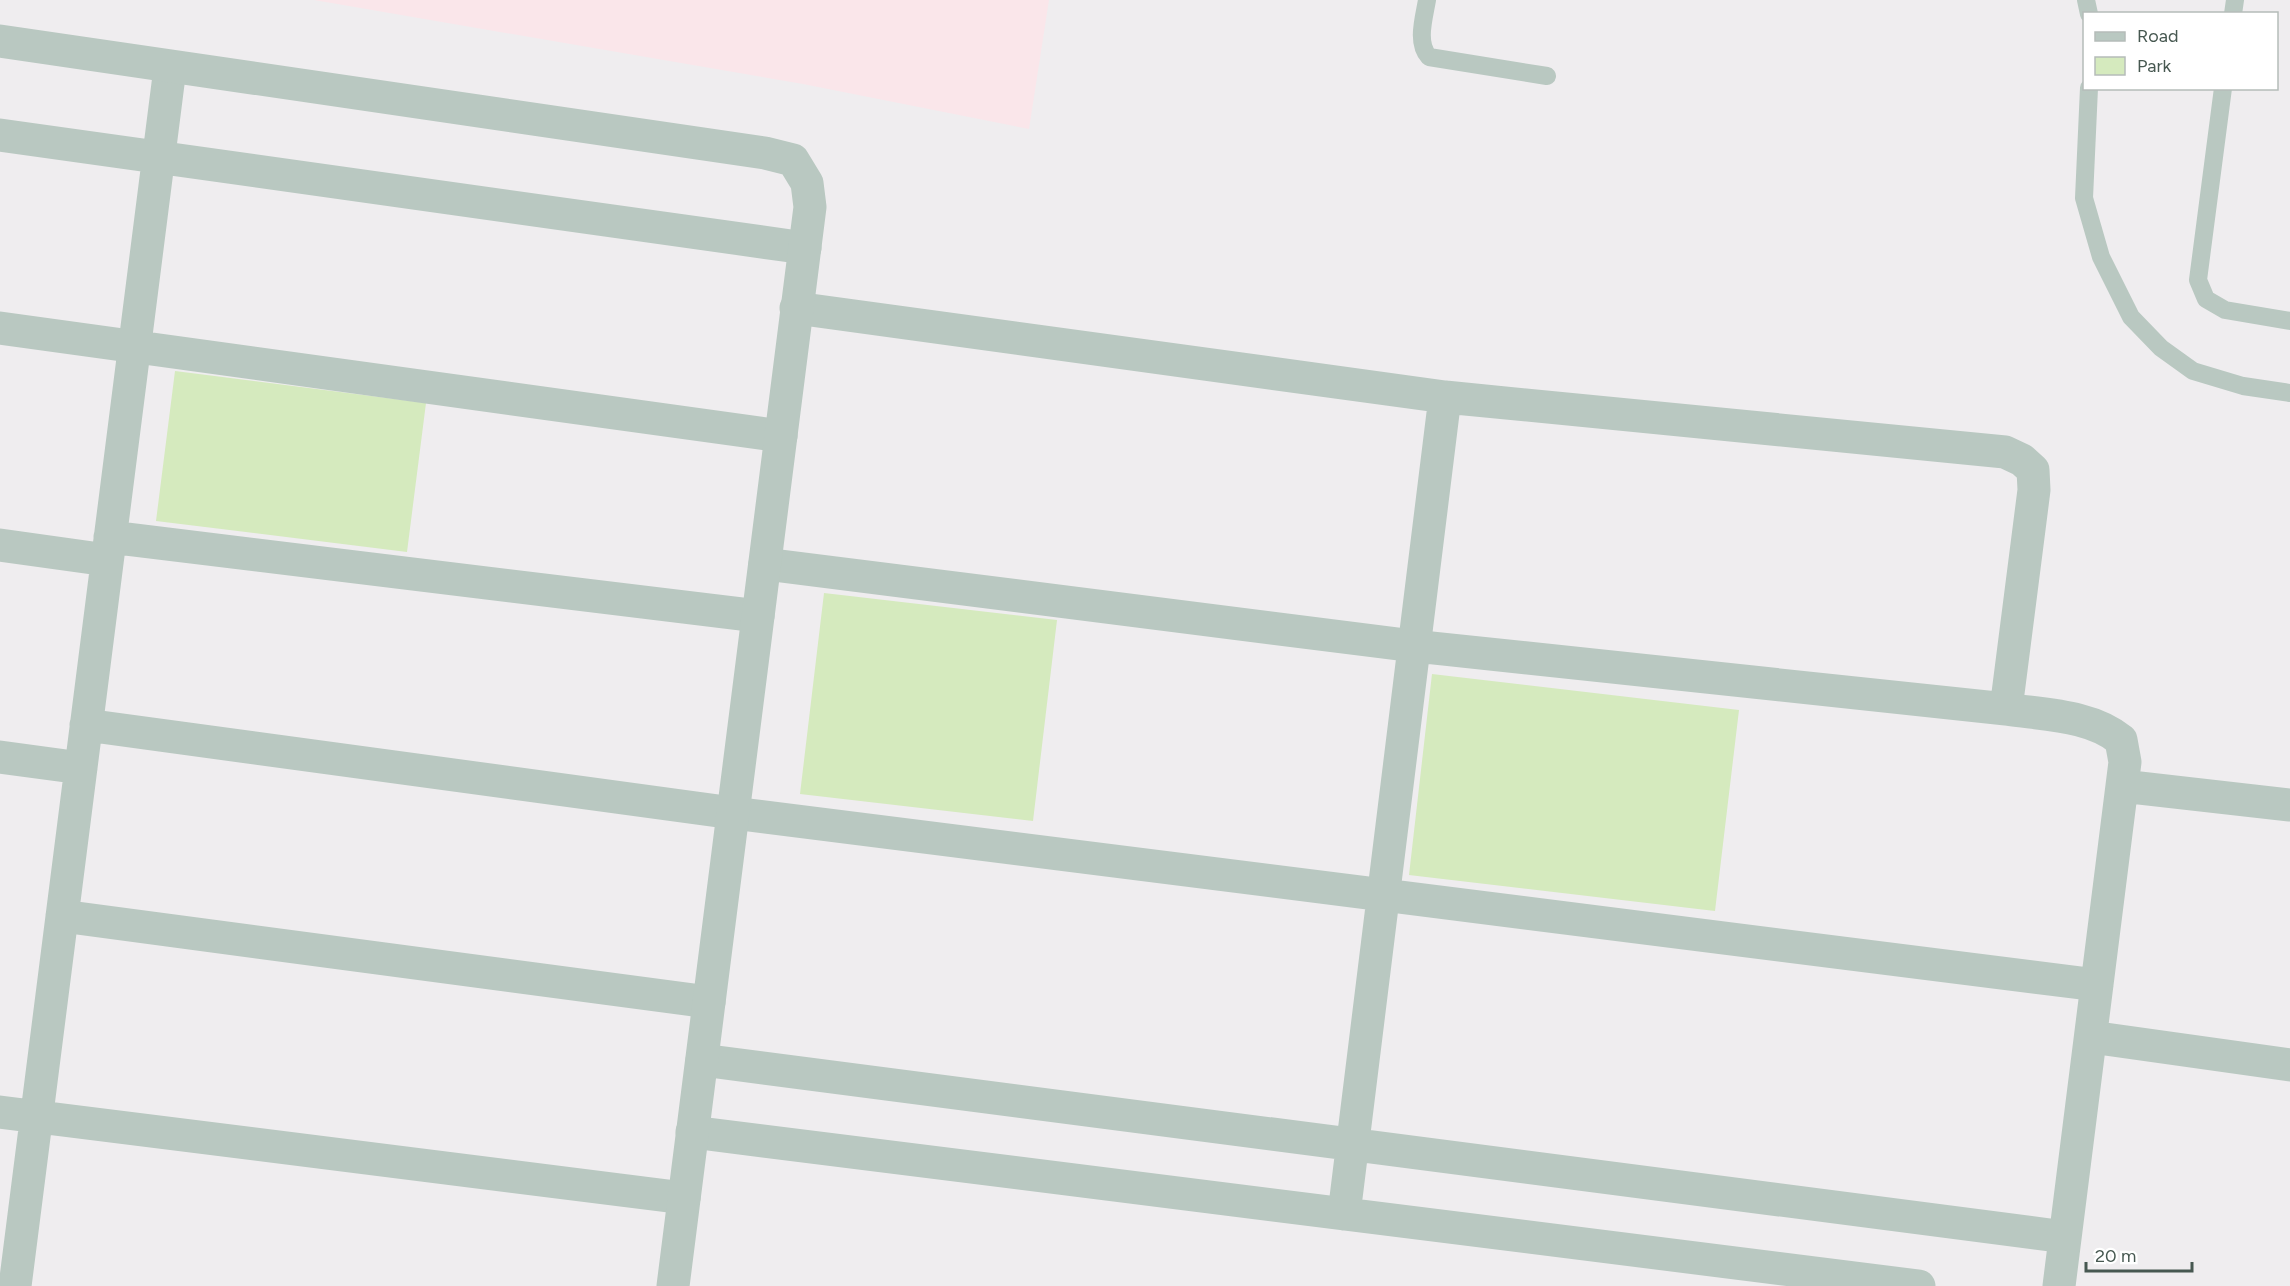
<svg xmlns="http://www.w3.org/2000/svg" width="2290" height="1286" viewBox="0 0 2290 1286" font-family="Figtree,sans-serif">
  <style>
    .commercial { fill: #fae6ea }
    .green { fill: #d5eabe }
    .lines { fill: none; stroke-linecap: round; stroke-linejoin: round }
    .service { stroke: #b9c8c1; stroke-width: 18 }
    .minor { stroke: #b9c8c1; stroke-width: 33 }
    .tertiary { stroke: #b9c8c1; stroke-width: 33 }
  </style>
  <rect width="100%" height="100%" fill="#efedef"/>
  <path class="commercial" d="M314,0H1049L1029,129L803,84Z"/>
  <path class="green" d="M175,371L426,403L407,552L156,521Z
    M824,593L1057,620L1033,821L800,794Z
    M1432,674L1739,710L1715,911L1409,875Z"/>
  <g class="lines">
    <path class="service" d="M1427,0C1424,18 1416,43 1429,57L1547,76
      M2086,0L2089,14
      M2233,14L2235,0
      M2089,88L2084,198L2101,257L2131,317L2161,348L2193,371L2243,386L2290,393
      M2223,88L2198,280L2206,299L2225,310L2290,321"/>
    <path class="minor" d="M0,135L805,248
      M796,308L1445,397L2005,452L2022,460L2033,470L2034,490L2006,709
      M0,328L781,436
      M110,537L758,616
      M0,545L107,560
      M765,564L1414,646L2006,709C2044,715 2091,715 2121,740L2125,762L2059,1286
      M86,725L733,813L2097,985
      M0,757L81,768
      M2122,786L2290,805
      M62,916L709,1002
      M2091,1037L2290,1065
      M702,1060L2065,1237
      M0,1112L684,1198
      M692,1132L1919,1286
      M1344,1214L1445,397
      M15,1286L170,68"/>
    <path class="tertiary" d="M0,41L765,153L793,160L807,183L810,207L673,1286"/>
  </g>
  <rect x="2083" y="12" width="195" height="78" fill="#ffffff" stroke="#b5bcb9" stroke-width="1.5"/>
  <rect x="2095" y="32" width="30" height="9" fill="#b9c8c1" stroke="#b5bcb9" stroke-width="1.5"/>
  <text x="2137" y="42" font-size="18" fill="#475851">Road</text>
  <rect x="2095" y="57" width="30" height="18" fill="#d5eabe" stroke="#b5bcb9" stroke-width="1.5"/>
  <text x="2137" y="72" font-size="18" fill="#475851">Park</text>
  <path d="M2086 1262v9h106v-9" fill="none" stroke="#475851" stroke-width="3"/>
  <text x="2095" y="1262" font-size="18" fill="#475851" stroke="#ffffff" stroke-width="4.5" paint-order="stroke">20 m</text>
</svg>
